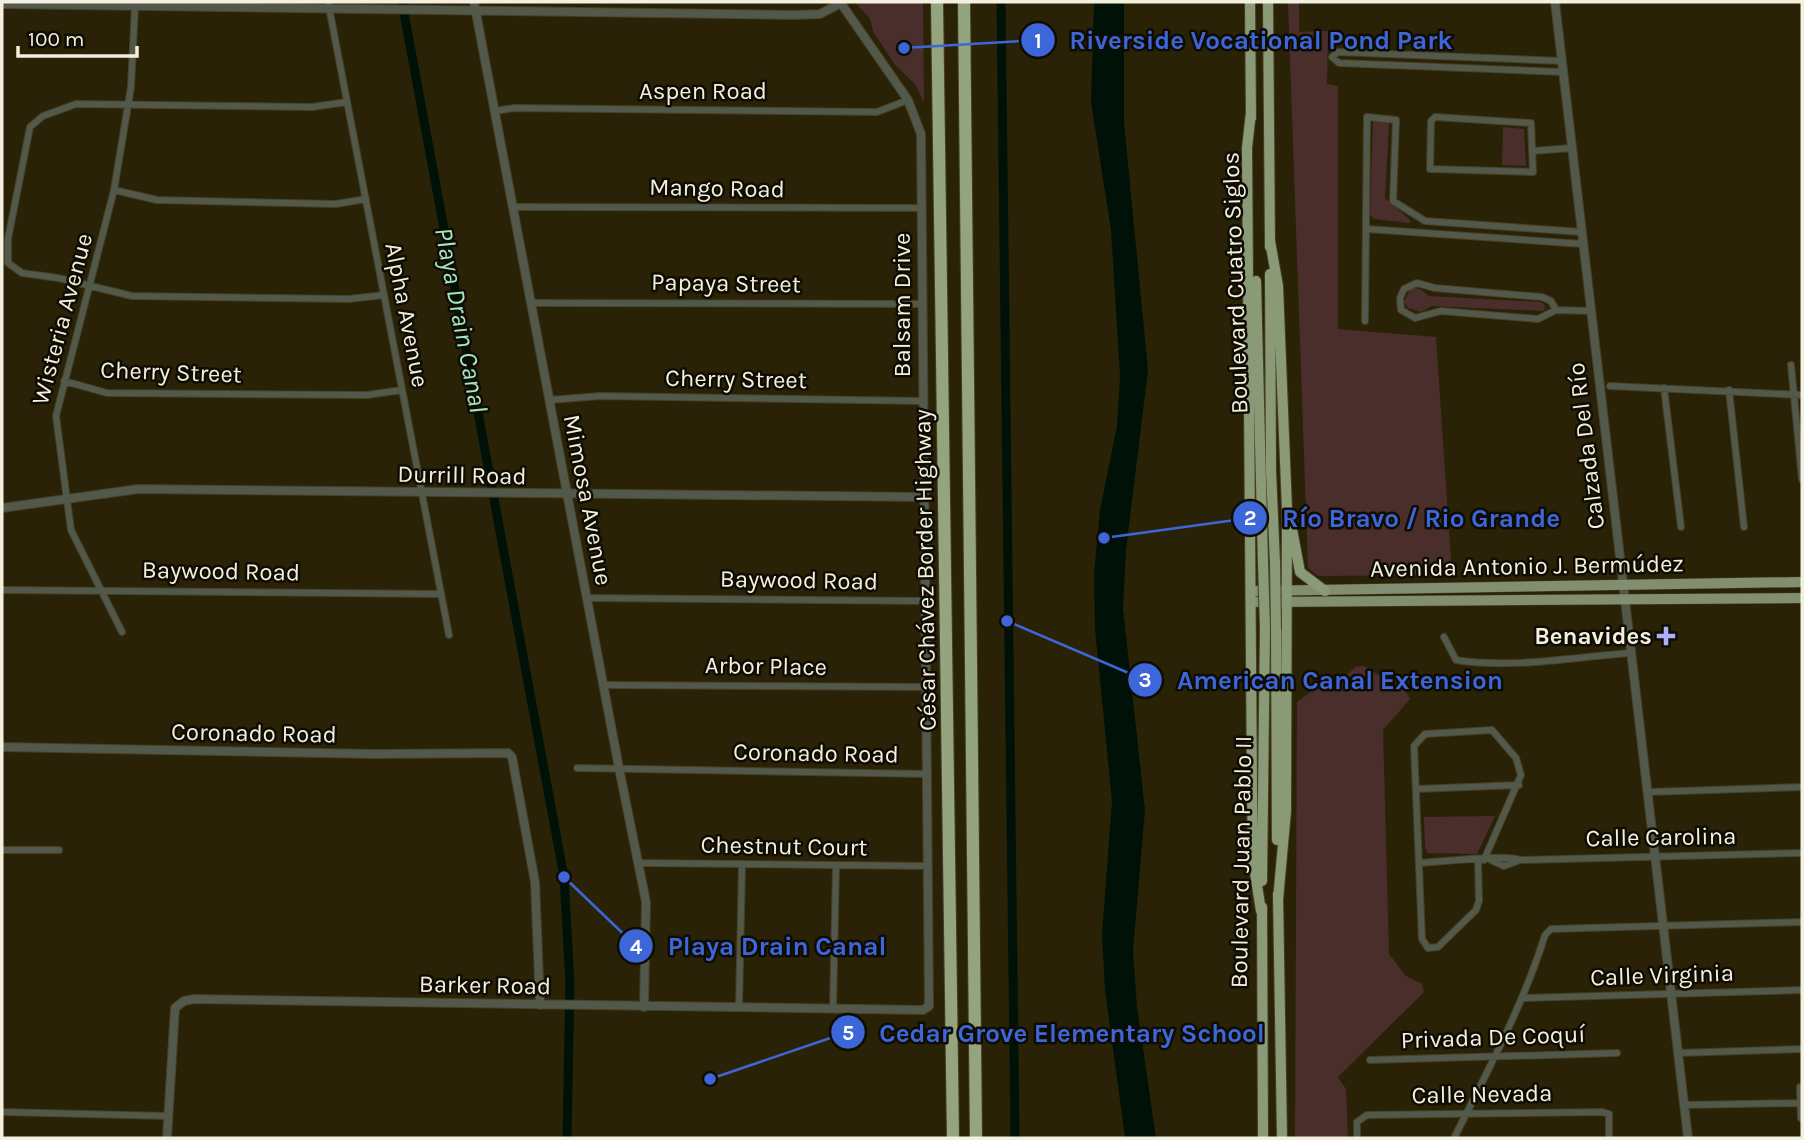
<svg xmlns="http://www.w3.org/2000/svg" width="1804" height="1140" viewBox="0 0 1804 1140" font-family="Karla,sans-serif">
  <style>
    .green { fill: #4a2e2c }
    .water { fill: #001207 }
    .lines { fill: none; stroke-linecap: round; stroke-linejoin: round }
    .canal { stroke: #001207; stroke-width: 9 }
    .minor-casing { stroke: #463f24; stroke-width: 8 }
    .tertiary-casing { stroke: #463f24; stroke-width: 10 }
    .primary-casing { stroke: #463f24; stroke-width: 11 }
    .trunk-casing { stroke: #463f24; stroke-width: 12 }
    .motorway-casing { stroke: #463f24; stroke-width: 14 }
    .minor { stroke: #52594a; stroke-width: 6 }
    .tertiary { stroke: #52594a; stroke-width: 8 }
    .primary { stroke: #818e6f; stroke-width: 10 }
    .trunk { stroke: #8a9976; stroke-width: 10 }
    .motorway { stroke: #93a47e; stroke-width: 12 }
    .trunk-bridge-casing { stroke: #463f24; stroke-width: 12; stroke-linecap: butt }
    .trunk-bridge { stroke: #8a9976; stroke-width: 10 }
    .poi-dot { fill: #afaefa; stroke: #0f0c03; stroke-width: 2.5 }
    .labels { text-anchor: middle; dominant-baseline: central; stroke-width: 5; stroke-linejoin: round; paint-order: stroke }
    .street-label { font-size: 24px; fill: #f4f0df; stroke: #0f0c03 }
    .poi-label { font-size: 24px; font-weight: bold; fill: #f4f0df; stroke: #0f0c03; text-anchor: end }
    .water-label { font-size: 26px; font-style: italic; fill: #a3e8c3; stroke: #0f0c03 }
    .leader { fill: none; stroke: #3d66d9; stroke-width: 2.5 }
    .callout-dot { fill: #3d66d9; stroke: #0f0c03; stroke-width: 2.5 }
    .mark-label { font-size: 21px; text-anchor: middle; font-weight: bold; fill: #fff }
    .callout-label { font-size: 26px; text-anchor: middle; font-weight: bold; fill: #3d66d9; stroke: #0f0c03; stroke-width: 5; stroke-linejoin: round; paint-order: stroke }
  </style>
  <rect width="100%" height="100%" fill="#2a2206"/>
  <path class="green" d="M855,2H923L924,103L915,84L895,65L873,31L870,19Z
    M1288,2H1299V32L1328,31L1327,84L1338,86V329L1436,337L1452,575L1318,576L1308,568Z
    M1373,121H1387L1389,124L1385,198L1410,220V223L1374,219L1370,215Z
    M1503,127L1524,129L1526,166L1502,165Z
    M1412,287L1422,290L1428,296L1541,302L1545,305L1544,311L1432,306L1421,312L1408,308L1404,301Z
    M1363,666L1405,690L1410,699L1383,730L1389,954L1406,976L1422,984L1424,992L1338,1077L1346,1089L1348,1138H1295L1297,702L1320,685L1338,682L1356,667Z
    M1495,816L1477,854L1428,853L1425,848L1424,817Z"/>
  <path class="water" d="M1094,2H1124V122L1148,370L1126,550L1123,608L1145,810L1133,951L1137,1007L1156,1138H1125L1105,990L1102,934L1112,801L1095,629L1094,573L1100,510L1117,426L1120,376L1111,230L1091,102Z"/>
  <g class="lines">
    <path class="canal" d="M402,2L564,877L570,983L567,1138
      M1001,2L1015,1138"/>
    <g class="minor-casing">
      <path id="minor" d="M328,2L449,635
        M1562,61L1338,52L1332,57L1339,63L1563,72
        M347,102L312,107L76,104L43,116L30,127L8,239V263L22,273L58,278L132,296L349,299L384,295
        M495,111L514,108L877,112L908,100
        M1435,117L1531,123L1533,172L1430,169L1431,121Z
        M1532,151L1572,148
        M114,190L157,200L336,204L366,199
        M514,207L921,208
        M1367,229L1583,244
        M532,303L920,304
        M1556,310L1551,301L1542,297L1435,288L1417,283L1404,289L1400,298L1401,310L1415,318L1441,311L1538,319L1556,310L1590,311
        M1365,321L1367,117L1396,120L1393,201L1425,221L1581,232
        M1791,365L1802,479
        M64,381L107,393L367,395L402,390
        M1610,386L1802,395
        M1664,388L1681,527
        M1729,390L1744,527
        M550,400L600,396L922,401
        M2,590L440,594
        M587,598L926,601
        M122,632L71,530L56,416L114,190L131,87L135,6
        M1444,637L1456,660C1512,669 1573,657 1630,653
        M604,685L927,687
        M577,768L927,774
        M1416,789L1519,785
        M1650,792L1802,787
        M2,850H59
        M1491,860L1504,866L1520,860
        M1478,861L1479,901L1476,910L1438,947L1428,948L1422,939L1414,746L1425,734L1492,730L1516,758L1521,775L1484,860
        M640,863L928,866
        M1419,863C1438,862 1509,854 1520,860L1802,853
        M1522,998L1802,990
        M739,1007L742,865
        M833,1009L836,866
        M1678,1053L1802,1049
        M1370,1060L1617,1053
        M1800,1087L1801,1118
        M1685,1105L1800,1103
        M2,1112L168,1116
        M1357,1138V1122L1367,1115L1602,1112L1609,1114V1138
        M1454,1138C1487,1072 1523,1006 1545,935L1551,929L1802,922"/>
    </g>
    <g class="tertiary-casing">
      <path id="tertiary" d="M474,2L619,768L646,902L644,1007
        M1555,2L1688,1138
        M2,4L794,15L820,14L841,3
        M2,508L138,489L923,497
        M2,747L375,754L508,753L512,757L535,882L540,1005
        M167,1138L175,1008L184,1001L194,999L923,1010L929,1006L921,134L908,100L840,2"/>
    </g>
    <g class="primary-casing">
      <path id="primary" d="M1252,591L1802,582
        M1253,602L1802,598"/>
    </g>
    <g class="trunk-casing">
      <path id="trunk" d="M1250,2L1251,118
        M1268,2L1270,247
        M1251,112L1247,148L1252,788L1253,860L1261,911
        M1270,241L1278,286L1287,510L1286,811L1278,900
        M1270,274L1271,471L1275,563
        M1256,281L1263,563
        M1291,524L1300,572L1325,591
        M1276,629L1277,840
        M1262,881L1265,628
        M1278,894L1282,1138
        M1262,907L1263,1138"/>
    </g>
    <g class="motorway-casing">
      <path id="motorway" d="M937,2L953,1138
        M964,2L976,1138"/>
    </g>
    <use href="#minor" class="minor"/>
    <use href="#tertiary" class="tertiary"/>
    <use href="#primary" class="primary"/>
    <use href="#trunk" class="trunk"/>
    <use href="#motorway" class="motorway"/>
    <g class="trunk-bridge-casing">
      <path id="trunk-bridge" d="M1263,563L1265,628
        M1275,563L1276,629"/>
    </g>
    <use href="#trunk-bridge" class="trunk-bridge"/>
  </g>
  <path class="poi-dot" d="M1662.5 625.5h7v7h7v7h-7v7h-7v-7h-7v-7h7z"/>
  <g class="labels">
    <g class="street-label">
      <text x="703" y="91">Aspen Road</text>
      <text transform="translate(717 188) rotate(1)">Mango Road</text>
      <text transform="translate(726 283) rotate(1)">Papaya Street</text>
      <text transform="translate(1235 283) rotate(-92)">Boulevard Cuatro Siglos</text>
      <text transform="translate(902 305) rotate(-90)">Balsam Drive</text>
      <text transform="translate(407 315) rotate(79)">Alpha Avenue</text>
      <text transform="translate(62 319) rotate(-75)">Wisteria Avenue</text>
      <text transform="translate(171 372) rotate(2)">Cherry Street</text>
      <text transform="translate(736 379) rotate(1)">Cherry Street</text>
      <text transform="translate(1586 446) rotate(-97)">Calzada Del Río</text>
      <text transform="translate(462 475) rotate(1)">Durrill Road</text>
      <text transform="translate(588 500) rotate(79)">Mimosa Avenue</text>
      <text transform="translate(1527 566) rotate(-1)">Avenida Antonio J. Bermúdez</text>
      <text transform="translate(925 570) rotate(-91)">César Chávez Border Highway</text>
      <text transform="translate(221 571) rotate(1)">Baywood Road</text>
      <text transform="translate(799 580) rotate(1)">Baywood Road</text>
      <text transform="translate(766 666) rotate(1)">Arbor Place</text>
      <text transform="translate(254 733) rotate(1)">Coronado Road</text>
      <text transform="translate(816 753) rotate(1)">Coronado Road</text>
      <text transform="translate(1661 837) rotate(-1)">Calle Carolina</text>
      <text transform="translate(784 846) rotate(1)">Chestnut Court</text>
      <text transform="translate(1241 862) rotate(-89)">Boulevard Juan Pablo II</text>
      <text transform="translate(1662 975) rotate(-2)">Calle Virginia</text>
      <text transform="translate(485 985) rotate(1)">Barker Road</text>
      <text transform="translate(1493 1037) rotate(-2)">Privada De Coquí</text>
      <text transform="translate(1482 1094) rotate(-1)">Calle Nevada</text>
    </g>
    <g class="poi-label">
      <text x="1652" y="636">Benavides</text>
    </g>
    <g class="water-label">
      <text transform="translate(461 320) rotate(79)">Playa Drain Canal</text>
    </g>
  </g>
  <path class="leader" d="M904 48L1038 40M1104 538L1250 518M1007 621L1145 680M564 877L636 946M710 1079L848 1032"/>
  <g class="callout-dot">
    <circle cx="904" cy="48" r="7"/>
    <circle cx="1104" cy="538" r="7"/>
    <circle cx="1007" cy="621" r="7"/>
    <circle cx="564" cy="877" r="7"/>
    <circle cx="710" cy="1079" r="7"/>
    <circle cx="1038" cy="40" r="18"/>
    <circle cx="1250" cy="518" r="18"/>
    <circle cx="1145" cy="680" r="18"/>
    <circle cx="636" cy="946" r="18"/>
    <circle cx="848" cy="1032" r="18"/>
  </g>
  <g class="mark-label">
    <text x="1038" y="48">1</text>
    <text x="1250" y="525">2</text>
    <text x="1145" y="687">3</text>
    <text x="636" y="954">4</text>
    <text x="848" y="1040">5</text>
  </g>
  <g class="callout-label">
    <text x="1261" y="49">Riverside Vocational Pond Park</text>
    <text x="1421" y="527">Río Bravo / Rio Grande</text>
    <text x="1340" y="689">American Canal Extension</text>
    <text x="777" y="955">Playa Drain Canal</text>
    <text x="1072" y="1042">Cedar Grove Elementary School</text>
  </g>
  <rect width="1804" height="1140" fill="none" stroke="#f4f0df" stroke-width="7"/>
  <path d="M18 46v10h119v-10" fill="none" stroke="#f4f0df" stroke-width="3.5"/>
  <text x="28" y="46" font-size="21" fill="#f4f0df" stroke="#0f0c03" stroke-width="5" paint-order="stroke">100 m</text>
</svg>
